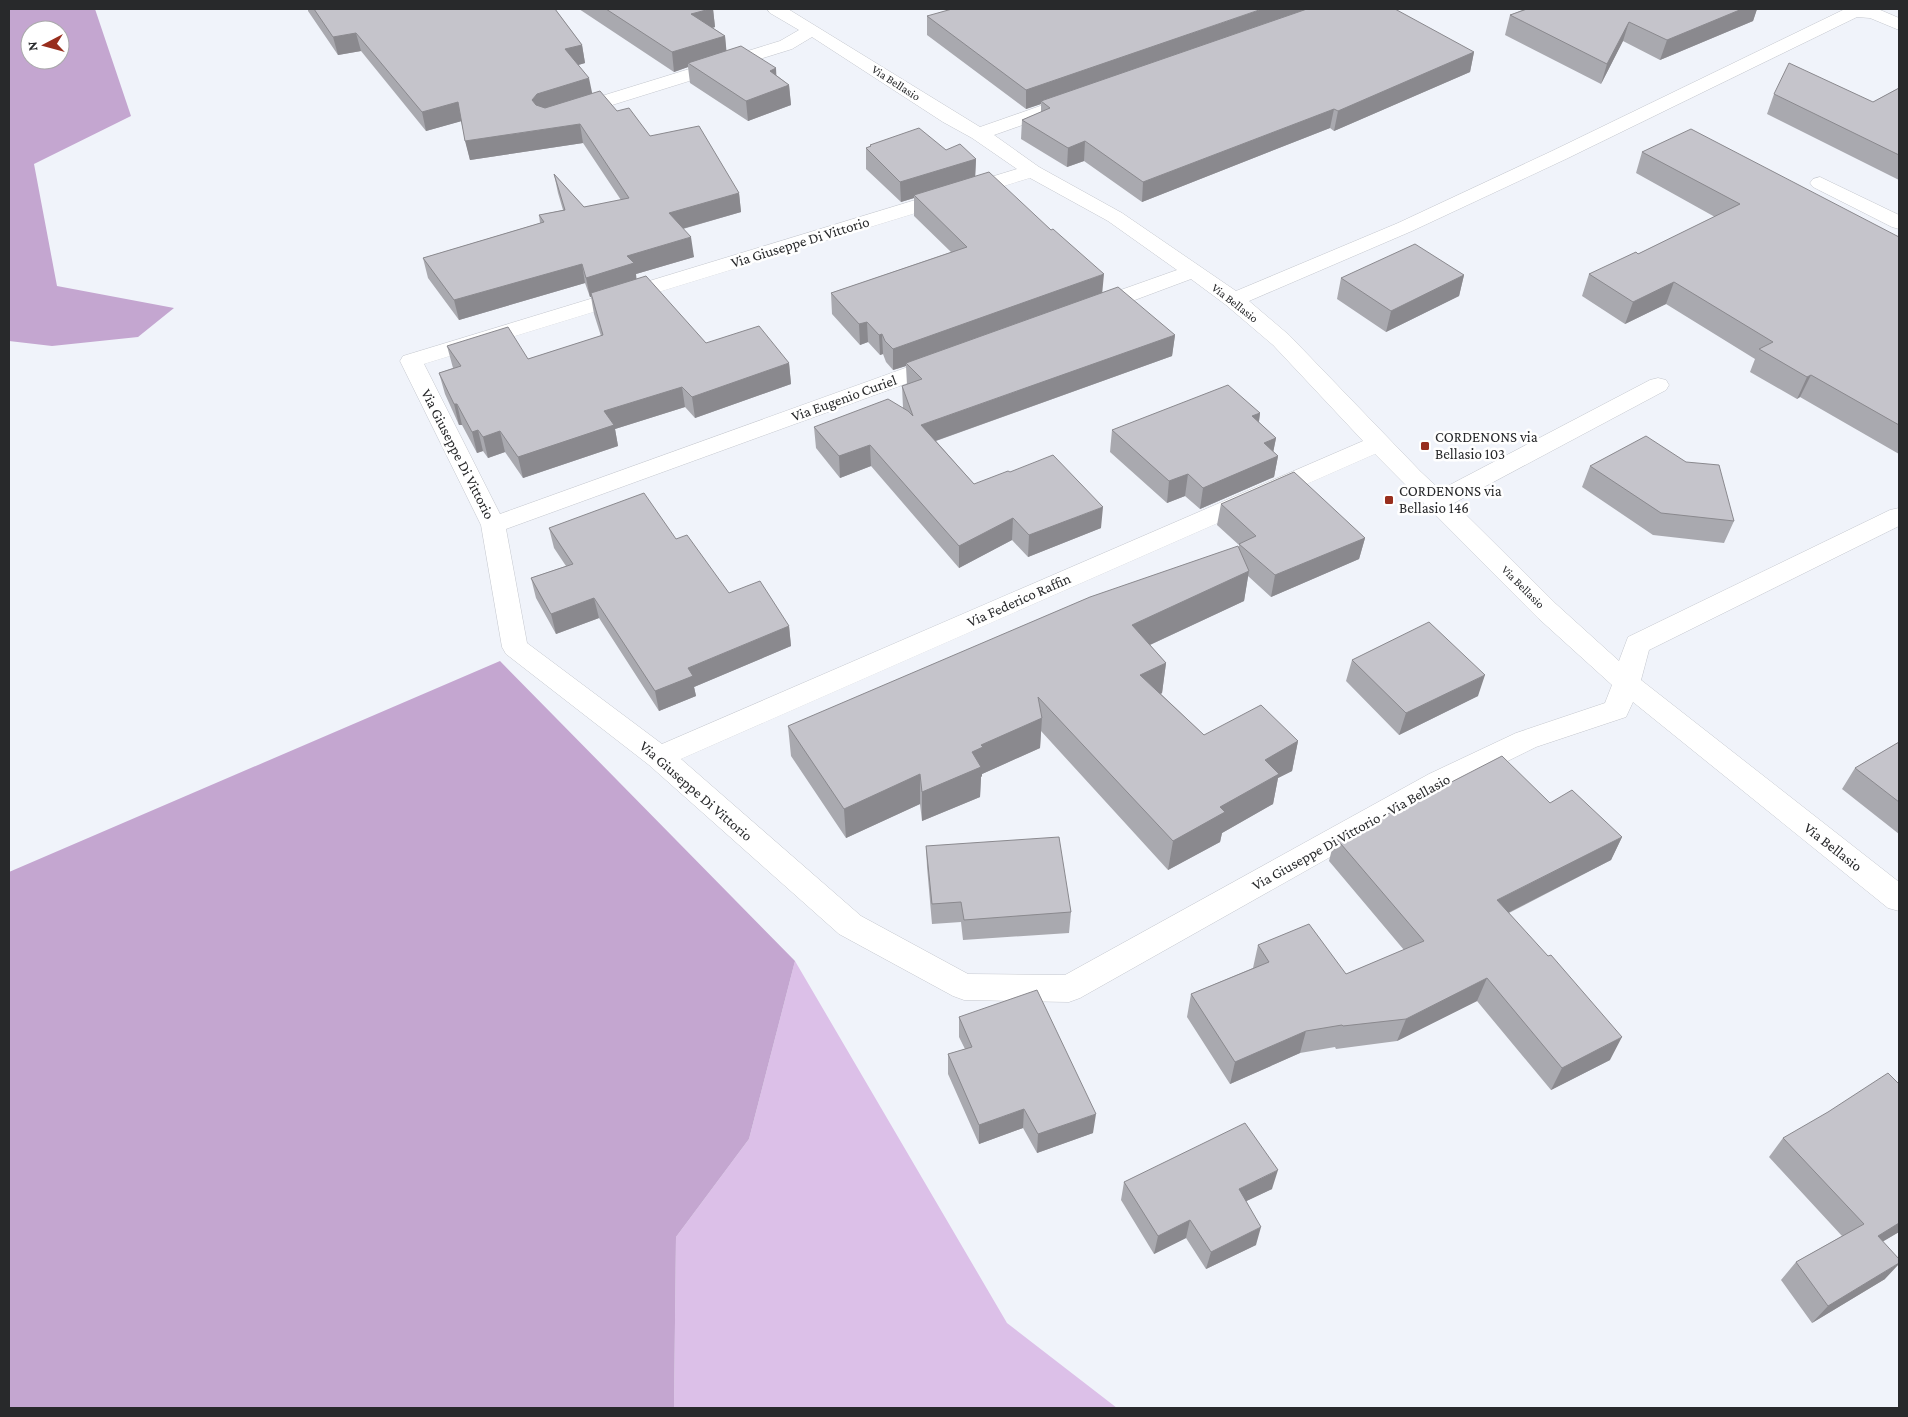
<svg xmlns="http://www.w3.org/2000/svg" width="1908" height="1417" viewBox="0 0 1908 1417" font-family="'Crimson Pro',serif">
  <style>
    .green { fill: #dcc0e8 }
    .forest { fill: #c4a6d0; fill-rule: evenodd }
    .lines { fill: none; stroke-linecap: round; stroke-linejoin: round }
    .minor-casing { stroke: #c4c7ce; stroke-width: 1 }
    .minor { fill: #fff; fill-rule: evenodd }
    .wall { fill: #a9a9af }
    .shaded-wall { fill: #8a898e }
    .building { fill: #c5c4cb; stroke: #8a898e }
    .poi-dot { fill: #982e1d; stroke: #fff; stroke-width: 2 }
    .labels { text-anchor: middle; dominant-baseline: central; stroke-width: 5; stroke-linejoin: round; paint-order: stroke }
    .far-street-label { font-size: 12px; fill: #28292b; stroke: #fff }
    .street-label { font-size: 15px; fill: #28292b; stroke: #fff }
    .poi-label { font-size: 15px; fill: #28292b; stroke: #fff; text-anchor: start }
  </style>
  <rect width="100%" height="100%" fill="#f0f3fa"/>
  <path class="green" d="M795,961L1007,1323L1117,1408H674L676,1237L749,1139Z"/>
  <path class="forest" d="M9,9H95L131,116L34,164L57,286L174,308L138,337L52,346L9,341ZM30,30H60V60H30Z
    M500,661L795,961L749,1139L676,1237L674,1408H9V872Z"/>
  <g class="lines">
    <g class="minor-casing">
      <path id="minor" d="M767,9H788L980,127L1060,99L1067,97L1074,99L1076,103L1074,107L994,135L1039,167L1122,213L1236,291L1398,223L1552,151L1845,9H1878L1899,18V30L1870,18L1857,17L1566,159L1412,231L1249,301L1289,335L1420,471L1440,490L1650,380L1658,378L1666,380L1669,385L1666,390L1454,503L1556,604L1619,661L1628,637L1890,510L1899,508V526L1649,650L1641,680L1899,882V911L1888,908L1633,702L1626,717L1536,747L1449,790L1080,998L1069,1002L964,1000L953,996L839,934L649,765L506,654L502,647L481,525L400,361L403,356L1017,169L972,138L943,122L812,37L792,49L580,115L573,117L566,115L564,111L566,107L780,41L799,30L770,13ZM1030,178L1108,221L1177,270L1084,303L1081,308L1084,313L1092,315L1100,313L1191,279L1226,305L1273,345L1363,441L662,744L527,643L506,529L949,368L952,363L949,358L941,356L933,358L500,514L424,364ZM1375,454L1538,618L1612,685L1605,703L1516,733L1429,774L1065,975L968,974L861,916L681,759Z
        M1820,177L1899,215V229L1892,227L1813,187L1810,183L1813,179Z"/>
    </g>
    <use href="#minor" class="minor"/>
  </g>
  <path class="wall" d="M308,9H555L582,45L585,63L578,65L592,94L617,111L650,136L739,193L741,212L683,229L694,257L636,274V279L706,343L789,363L791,384L695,418L685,407L615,429L618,446L523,478L505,452L488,458L483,451L477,453L462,425H459L445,394L439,373L453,368L447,346L528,359L601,336L594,314L591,297H590L585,283L459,320L428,278L423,258L540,223L539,215L563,210L558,193L554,174L584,207L621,200L583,143L470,160L461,121L426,131L361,51L338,55L308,11Z
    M579,9H713L715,27L713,28L725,36L726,51L776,68V75L789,85L791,105L748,121L690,83L688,67L674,72Z
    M1523,9H1757L1753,21L1660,60L1623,41L1601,84L1505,35L1510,15L1525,9Z
    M927,16L1474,52L1470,72L1334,131L1330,128L1142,202L1084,161L1067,167L1021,139L1022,120L1041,112V104L1026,109L927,35Z
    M1899,88V180L1767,114L1774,94L1873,102Z
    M870,145L976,159L975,177L1102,293L1175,335L1172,356L936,441L974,484L1101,528L1028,557L1012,540L959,568L871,466L840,478L816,448L814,427L903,408L902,386L907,385L906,366L893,370L886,362L883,354L880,355L868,342L860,345L832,314L831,293L951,252L914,216V198L901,202L866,169V148L870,147Z
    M1642,152L1899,237V454L1800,397L1797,399L1750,372L1755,359L1666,304L1625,324L1582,296L1589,274L1638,254L1715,217L1636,173Z
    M1464,275L1459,296L1386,332L1337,299L1341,278Z
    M1260,413L1259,422L1276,438L1273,452L1278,456L1274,477L1200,509L1185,496L1167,503L1110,452L1112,430Z
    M1590,466L1734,521L1724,543L1653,535L1582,487Z
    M1221,504L1365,538L1359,559L1271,597L1248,576L1244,601L1150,645L1166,663L1162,693L1161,694L1204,735L1298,741L1292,771L1278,778L1273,804L1222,833L1220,842L1168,870L1041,731L1040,748L982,774V776L981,777L980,797L922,821L920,804L846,838L791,756L788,726L1239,547V545L1217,525Z
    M549,528L676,539L729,593L789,626L791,646L694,687L696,696L659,711L599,618L556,634L536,598L531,578L566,566L554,548Z
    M1352,660L1478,696L1399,735L1346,681Z
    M1899,742V834L1842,789L1855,768Z
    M1550,803L1622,837L1611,860L1509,913L1610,1060L1551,1090L1477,1001L1397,1041L1336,1049L1335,1047L1300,1053L1230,1084L1187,1017L1191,994L1253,968L1258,945L1346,974L1404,950L1329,861L1335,837Z
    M926,846L1071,912L1069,933L963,940L961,922L932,924L927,867Z
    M959,1017L1093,1133L1037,1153L1023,1128L979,1144L948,1074V1054L965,1049L959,1037Z
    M1899,1084V1232L1883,1241L1885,1279L1812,1323L1781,1280L1796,1262L1842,1236L1769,1157L1783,1138Z
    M1124,1182L1272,1189L1246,1201L1256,1245L1206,1269L1186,1238L1154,1254L1121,1200Z"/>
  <path class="shaded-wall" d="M710,9H713L715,27L693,33L691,14Z
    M1262,9H1313L1041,101V104L1026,109V90Z
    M1742,9H1757L1753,21L1660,60L1667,40Z
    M1629,22L1623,41L1601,84L1607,64Z
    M356,33L361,51L338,55L333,37Z
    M725,36L727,56L688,63V67L674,72L672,52Z
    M582,45L585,63L568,68L565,49Z
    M1474,52L1470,72L1334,131L1338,111Z
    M776,68L777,88L770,71Z
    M589,78L593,97L536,119L532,100L537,94Z
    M789,85L791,105L748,121L746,101Z
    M458,102L462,121L426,131L422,112Z
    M1334,109L1330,128L1142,202L1143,182Z
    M580,124L583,143L470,160L465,141Z
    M1085,141L1084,161L1067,167L1068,148Z
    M976,159L975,180L914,195V198L901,202L900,182Z
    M739,193L741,212L671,232L669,213Z
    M691,237L694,257L636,274L637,283L591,293V297H590L586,278L627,256Z
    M582,264L585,283L459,320L454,300Z
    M1104,274L1102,295L906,363V366L893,370V349Z
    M1464,275L1459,296L1386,332L1391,311Z
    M1674,282L1666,304L1625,324L1633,302Z
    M867,322L868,342L860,345L859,324Z
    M882,334L883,354L880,355L879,335Z
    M1175,335L1172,356L921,446V425Z
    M789,363L791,384L695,418L692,397Z
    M1811,375L1800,397L1797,399L1807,377Z
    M682,387L685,407L615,429L618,446L523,478L518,457L604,411Z
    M454,404H457L462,425H459Z
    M1260,413L1257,434L1252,416Z
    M478,430L483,451L477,453L472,432Z
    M500,431L505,452L488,458L483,437Z
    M1276,438L1272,458L1278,456L1274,477L1200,509L1203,488L1264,443Z
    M870,445L871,466L840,478L839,456Z
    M1188,474L1185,496L1167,503L1169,481Z
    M1103,507L1101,528L1028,557L1029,535Z
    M1013,518L1012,540L959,568V546Z
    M1365,538L1359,559L1271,597L1275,575Z
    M1249,571L1244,601L1128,655L1132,625Z
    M594,598L599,618L556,634L551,614Z
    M789,626L791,646L694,687L696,696L659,711L655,691L688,668Z
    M1166,663L1162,693L1137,704L1140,675Z
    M1485,675L1478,696L1399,735L1406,713Z
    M1042,718L1040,748L982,774V776L981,777L980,797L922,821V792L972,752L981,745Z
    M1298,741L1292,771L1278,778L1273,804L1222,833L1220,842L1168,870L1173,841L1220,807L1265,760Z
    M920,774V804L846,838L844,809Z
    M1622,837L1611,860L1488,923L1497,900Z
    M1487,978L1477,1001L1397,1041L1406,1019Z
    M1306,1031L1300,1053L1230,1084L1235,1062Z
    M1622,1037L1610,1060L1551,1090L1562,1068Z
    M1024,1109L1023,1128L979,1144V1125Z
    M1096,1114L1093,1133L1037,1153L1038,1134Z
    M1278,1170L1272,1189L1234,1207L1239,1189Z
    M1190,1220L1186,1238L1154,1254L1158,1236Z
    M1899,1223V1232L1862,1254L1878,1236Z
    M1261,1227L1256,1245L1206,1269L1211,1252Z
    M1899,1263V1264L1885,1279L1812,1323L1828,1306Z"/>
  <path class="building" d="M314,9H555L582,45L565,49L589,78L537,94L532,100L536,105L545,108L600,91L617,111L629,108L650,136L699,126L739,193L669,213L691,237L627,256L634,263L586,278L582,264L454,300L423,258L544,222L539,215L565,210L554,174L584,207L629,198L580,124L465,141L458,102L422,112L356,33L333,37Z
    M606,9H710L691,14L725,36L672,52Z
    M952,9H1262L1026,90L927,16Z
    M1307,9H1395L1474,52L1338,111L1334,109L1143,182L1085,141L1068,148L1022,120L1050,108L1041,101Z
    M1527,9H1742L1667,40L1629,22L1607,64L1510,15Z
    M741,46L776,68L770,71L789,85L746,101L688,63Z
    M1789,63L1873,102L1899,88V155L1774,94Z
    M919,128L946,150L960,144L976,159L900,182L866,148L871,146L870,145Z
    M1691,129L1899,237V425L1811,375L1807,377L1759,349L1773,342L1674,282L1633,302L1589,274L1636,252L1638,254L1740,204L1642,152Z
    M989,172L1051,230L1053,229L1104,274L893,349L885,341L882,334L879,335L867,322L859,324L831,293L967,247L914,195Z
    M1415,244L1464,275L1391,311L1341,278Z
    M646,276L706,343L759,326L789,363L692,397L682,387L604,411L614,425L518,457L500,431L483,437L478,430L472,432L457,404H454L439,373L461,366L447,346L508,327L528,359L603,335L591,293Z
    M1118,287L1175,335L921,425L974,484L1008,471L1010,472L1053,455L1103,507L1029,535L1013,518L959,546L870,445L839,456L814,427L888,399L908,411L913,416L902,386L922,379L906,363Z
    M1228,385L1260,413L1252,416L1276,438L1264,443L1278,456L1203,488L1188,474L1169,481L1112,430Z
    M1646,436L1686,462L1719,465L1734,521L1661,513L1590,466Z
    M1294,472L1365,538L1275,575L1239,544L1256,536L1221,504Z
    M644,493L676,539L687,535L729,593L760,581L789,626L688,668L693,676L655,691L594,598L551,614L531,578L573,564L549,528Z
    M1238,546L1249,571L1132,625L1166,663L1140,675L1204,735L1261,705L1298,741L1265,760L1279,774L1220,807L1225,812L1173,841L1038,697L1042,718L981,745L983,747L972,752L981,767L922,792L920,774L844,809L788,726L1090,597Z
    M1429,622L1485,675L1406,713L1352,660Z
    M1899,742V802L1855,768Z
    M1502,756L1550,803L1572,790L1622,837L1497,900L1548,956L1551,955L1622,1037L1562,1068L1487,978L1406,1019L1343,1026L1342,1025L1306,1031L1235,1062L1191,994L1269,962L1258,945L1309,924L1346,974L1424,941L1335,837L1403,807Z
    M1059,837L1071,912L964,920L961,902L932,904L926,846Z
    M1037,990L1096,1114L1038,1134L1024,1109L979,1125L948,1054L972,1047L959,1017Z
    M1888,1073L1899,1084V1223L1878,1236L1899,1259V1263L1828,1306L1796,1262L1864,1224L1783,1138L1828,1112Z
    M1245,1123L1278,1170L1239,1189L1261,1227L1211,1252L1190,1220L1158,1236L1124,1182Z"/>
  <g class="poi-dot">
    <rect x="1420" y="441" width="10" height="10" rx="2.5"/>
    <rect x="1384" y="495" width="10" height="10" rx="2.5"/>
  </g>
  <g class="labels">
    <g class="far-street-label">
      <text transform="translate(896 83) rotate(33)">Via Bellasio</text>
      <text transform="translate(1235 303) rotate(38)">Via Bellasio</text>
      <text transform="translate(1523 587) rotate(45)">Via Bellasio</text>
    </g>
    <g class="street-label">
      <text transform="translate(800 242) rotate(-17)">Via Giuseppe Di Vittorio</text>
      <text transform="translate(844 398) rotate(-20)">Via Eugenio Curiel</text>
      <text transform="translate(458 454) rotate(63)">Via Giuseppe Di Vittorio</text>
      <text transform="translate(1019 600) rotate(-24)">Via Federico Raffin</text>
      <text transform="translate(696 791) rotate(41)">Via Giuseppe Di Vittorio</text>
      <text transform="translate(1351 832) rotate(-29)">Via Giuseppe Di Vittorio - Via Bellasio</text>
      <text transform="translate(1833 847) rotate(38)">Via Bellasio</text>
    </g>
    <g class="poi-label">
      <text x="1435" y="437">CORDENONS via<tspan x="1435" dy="17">Bellasio 103</tspan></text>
      <text x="1399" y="491">CORDENONS via<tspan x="1399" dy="17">Bellasio 146</tspan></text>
    </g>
  </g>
  <rect width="1908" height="1417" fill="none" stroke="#28292b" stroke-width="20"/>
  <g transform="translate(45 45) rotate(264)"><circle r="24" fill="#ffffff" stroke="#a9a9aa"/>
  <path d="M0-4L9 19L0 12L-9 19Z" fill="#982e1d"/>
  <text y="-8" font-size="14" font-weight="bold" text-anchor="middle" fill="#28292b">N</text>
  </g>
</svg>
